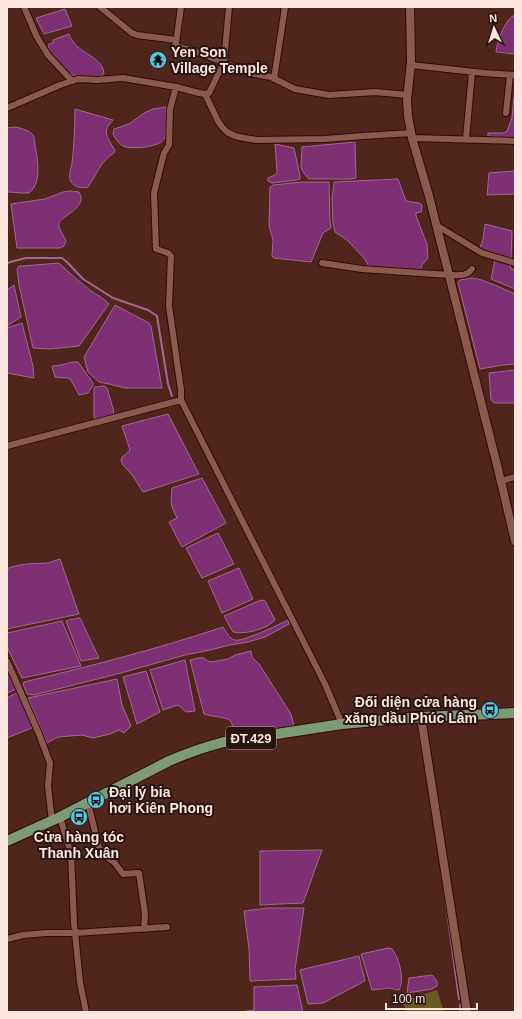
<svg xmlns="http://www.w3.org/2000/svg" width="522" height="1019" viewBox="0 0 522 1019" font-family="Helvetica,sans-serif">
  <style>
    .green { fill: #6b5a1f }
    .water { fill: #7e3074; stroke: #a46694 }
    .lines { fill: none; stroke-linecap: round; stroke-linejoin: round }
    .stream { stroke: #a46694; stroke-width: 2 }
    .minor-casing { stroke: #330b05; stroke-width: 8 }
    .tertiary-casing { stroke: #330b05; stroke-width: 10 }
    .primary-casing { stroke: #330b05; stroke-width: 12 }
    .minor { stroke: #8a5a4f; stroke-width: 6 }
    .tertiary { stroke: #8a5a4f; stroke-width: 8 }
    .primary { stroke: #7c9a73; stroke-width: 10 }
    .labels { text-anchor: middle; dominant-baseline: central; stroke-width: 4; stroke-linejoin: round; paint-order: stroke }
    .shield { fill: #281510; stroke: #bda7a2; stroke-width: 1 }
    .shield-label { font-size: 13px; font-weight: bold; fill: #fde5e0 }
    .poi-label { font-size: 14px; font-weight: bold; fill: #fde5e0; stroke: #281510; text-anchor: start }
  </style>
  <rect width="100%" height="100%" fill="#4f251c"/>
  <path class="green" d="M437,990L444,1012H406L403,1001Z"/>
  <path class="water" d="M65,9L72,26L44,34L36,18Z
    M515,15V54L496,52C497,41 505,19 515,15Z
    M69,34C71,39 74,44 78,47C87,55 103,60 104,73L102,76C95,77 79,79 73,75C65,72 54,56 48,50L49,44L53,43V40Z
    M514,97H515V139L488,136V133H504L507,131L512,118Z
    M166,107C166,114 167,133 164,139C160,147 131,150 123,146C118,143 115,138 113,134L114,129L129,124L144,113L153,109Z
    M75,109L113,120C111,123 108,125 107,128C104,135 112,144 115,151L114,153C101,160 96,176 88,187C83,189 74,187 71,182C68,177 71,168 72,163C74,145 75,127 75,109Z
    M16,127C23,129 30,130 34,137C36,154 44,181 29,193H22L8,192L7,191V128Z
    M355,142L356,178L351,179H309L303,172L301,167L302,147Z
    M275,144L294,148L300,176V179L297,180L272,183L268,181V178L275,175L277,172Z
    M515,171V194L487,195L489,173Z
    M398,179L406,201L419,203L422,205L421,212L416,213V216L427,244L428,258L422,265L420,271L369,267L365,259L347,240L335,232L333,223L332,198L334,182Z
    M302,182H329L330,221L331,228L323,233L311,262L274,258L272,256L273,240L269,226L270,187L273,185Z
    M70,191L79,192C88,206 66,214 59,222V227L66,241L64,246L60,248H17L11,204L45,199L63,192Z
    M485,224L512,231L511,260L484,252L480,248L483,239Z
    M495,260L510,264L511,269L515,270V289L491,279Z
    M59,263C69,273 80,282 91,291C97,295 105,299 109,304L79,346L50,349L33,348L19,285L17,269L19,266H23Z
    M471,278C482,279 486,282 497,286C503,289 509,291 515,294V364L503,365L480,369L458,283L460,280Z
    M14,285L21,317L7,326V290Z
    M115,305L149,323L151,326L162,388H125L109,384L99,382L88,372L84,357Z
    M22,323L33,366L34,378L7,373V328Z
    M73,362H78L93,383V386L88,393L79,395L71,380L68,378L55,377L52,366L61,365Z
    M515,370V403H494L491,400L489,373Z
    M104,386L107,388L114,412L111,416L95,419L94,416V389L95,387Z
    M168,414L199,474L143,492L133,476L123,465L121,461L122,457L126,454L130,450L122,426Z
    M202,478L226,523L182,547L169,522L177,518L172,507L171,501L172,488Z
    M218,533L234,564L202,578L186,548Z
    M60,559L79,614L7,629V569L11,567L26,564L48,563Z
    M239,568L253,599L222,613L208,581Z
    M261,600L265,601L275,620C268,629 244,635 233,632L224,616Z
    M80,618L99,658L81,661L66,621L69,620Z
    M288,620L289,624L265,637L248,642L230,645L210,650L185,655L121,673L34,695L27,694L23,684L24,682C91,666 157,649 223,627C226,631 229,639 235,640C243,642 280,624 288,620Z
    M62,621L81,666L22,678L7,647V633Z
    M251,651L252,657L259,664L291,714L294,726L237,735L230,720C221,716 213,717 204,714L190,660C196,659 204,655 207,661L211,662L217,661L228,659L235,655Z
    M185,660L195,711L186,712L178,705L163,710L150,670Z
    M7,669L17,689L7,693Z
    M146,671L160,712L137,724L123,677Z
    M117,679L122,705L131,726L124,733L119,730L110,734L93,738L82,735L58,737L47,743L28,698Z
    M18,692L34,727L7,738V698Z
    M322,850L303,903L260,905V851Z
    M268,908H304L295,969L296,979L250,981L249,949L244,911Z
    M388,948L392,949C399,957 405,980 399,990L389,988L372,990L361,954Z
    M359,956L365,981L323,1003L308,1004L300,970Z
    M432,975C435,979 438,981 437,986L432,989L407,993L409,978Z
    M297,985L303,1012H240L254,1010V987Z"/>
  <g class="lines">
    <path class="stream" d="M7,264L10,262L26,258H62L68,263L83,279L113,298L148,310L157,316L168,384L172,396
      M419,728L421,743
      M443,882L459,999
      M460,1005L461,1012"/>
    <g class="minor-casing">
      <path id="minor" d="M24,7L37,37L48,55L72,81
        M100,7L132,33L137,35L176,40
        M176,43L181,7
        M175,46L194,51L254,74L271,77L295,89L329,95L375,92L408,95
        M411,65L484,73L515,75
        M274,79L285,7
        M176,87L170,109L169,145L164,153L154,193L156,249L168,253L171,256L169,306L181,390V400L325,684L342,724
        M205,94L218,121L222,127L227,132L235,136L244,138L257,140L325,139L363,136L412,133
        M7,108L60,85L78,79L97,80L123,78L176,87L199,93L205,94L209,93L224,62L229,7
        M506,113L510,75
        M412,138L515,141
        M466,139L472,72
        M436,225L482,253L515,263
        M322,263L362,269L449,275C458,275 467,277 472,269
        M7,446L181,400
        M501,481L515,477
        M7,661L39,734L50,763L48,786L52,821
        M88,803L99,848L108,858L114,862L123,874L136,873H139L145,914L144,929
        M60,817L71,854L74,923L80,982L86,1012
        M7,939L23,935L46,933H75L167,927"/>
    </g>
    <g class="tertiary-casing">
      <path id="tertiary" d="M410,7L411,62L407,100L408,116L412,138L429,196L498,469L515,541
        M421,717L467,1012"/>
    </g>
    <g class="primary-casing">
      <path id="primary" d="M7,841L60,817L169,761C187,753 205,747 224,742L342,724L421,717L515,713"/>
    </g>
    <use href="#minor" class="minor"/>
    <use href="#tertiary" class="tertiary"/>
    <use href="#primary" class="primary"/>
  </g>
  <defs>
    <g id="temple-disc" transform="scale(0.9)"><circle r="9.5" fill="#56c9e0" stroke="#281510"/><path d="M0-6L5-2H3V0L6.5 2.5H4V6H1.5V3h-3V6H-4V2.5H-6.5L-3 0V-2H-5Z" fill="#111"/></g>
    <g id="bus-disc" transform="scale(0.9)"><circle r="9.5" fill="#56c9e0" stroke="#281510"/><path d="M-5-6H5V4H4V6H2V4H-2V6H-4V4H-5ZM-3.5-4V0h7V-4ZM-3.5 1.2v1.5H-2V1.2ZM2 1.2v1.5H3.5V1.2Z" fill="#111"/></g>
  </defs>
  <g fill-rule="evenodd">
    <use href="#temple-disc" x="158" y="60"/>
    <use href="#bus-disc" x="490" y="710"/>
    <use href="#bus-disc" x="96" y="800"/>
    <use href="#bus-disc" x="79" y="817"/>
  </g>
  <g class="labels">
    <rect class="shield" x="226" y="727" width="50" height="22" rx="3"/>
    <g class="shield-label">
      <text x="251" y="738">ĐT.429</text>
    </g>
    <g class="poi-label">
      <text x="171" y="52">Yen Son<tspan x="171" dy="16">Village Temple</tspan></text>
      <text x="477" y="702" text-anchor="end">Đối diện cửa hàng<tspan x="477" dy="16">xăng dầu Phúc Lâm</tspan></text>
      <text x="109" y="792">Đại lý bia<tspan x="109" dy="16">hơi Kiên Phong</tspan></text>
      <text x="79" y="837" text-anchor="middle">Cửa hàng tóc<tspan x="79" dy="16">Thanh Xuân</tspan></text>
    </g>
  </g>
  <rect width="522" height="1019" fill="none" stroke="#fde5e0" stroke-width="16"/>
  <g transform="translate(494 28) rotate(356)" stroke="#281510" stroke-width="3" paint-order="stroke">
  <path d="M0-3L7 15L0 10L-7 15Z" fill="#fde5e0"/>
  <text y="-6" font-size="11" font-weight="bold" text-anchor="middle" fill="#fde5e0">N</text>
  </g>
  <path d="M386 1003v6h91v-6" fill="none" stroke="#fde5e0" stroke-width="2"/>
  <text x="392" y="1003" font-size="12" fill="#fde5e0" stroke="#281510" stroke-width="3" paint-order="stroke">100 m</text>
</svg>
